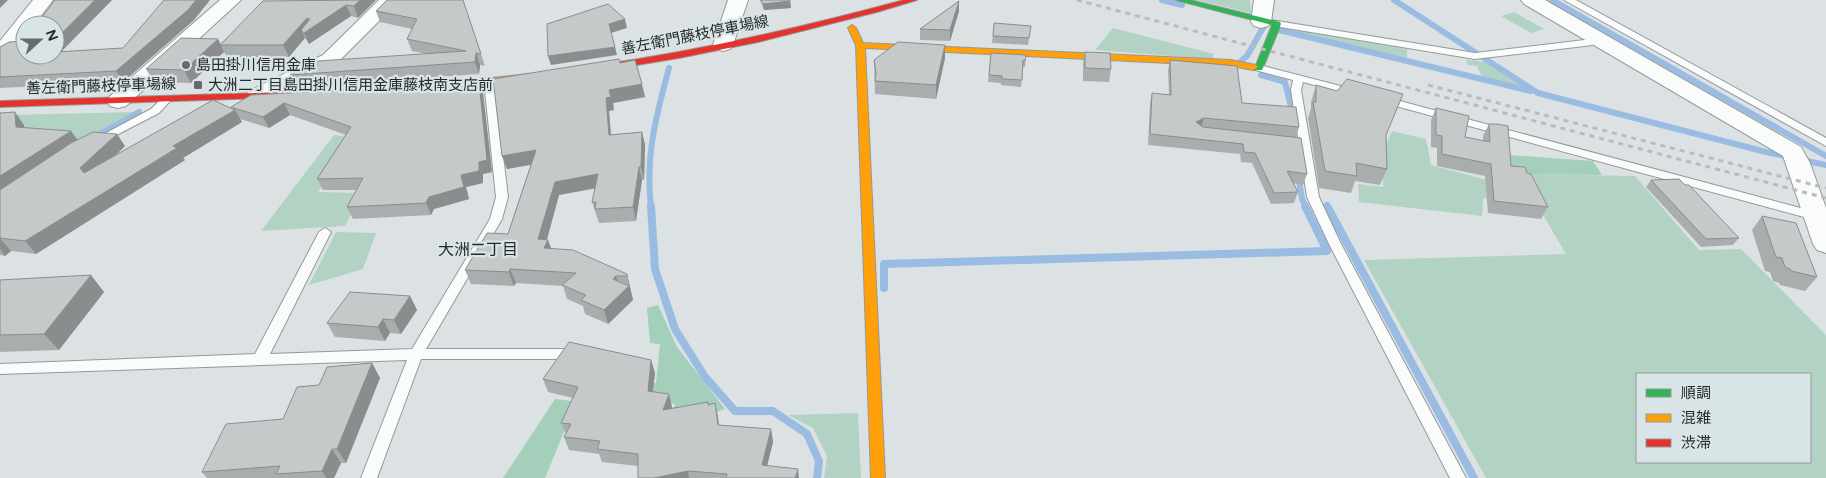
<svg xmlns="http://www.w3.org/2000/svg" width="1826" height="478" viewBox="0 0 1826 478" font-family="Figtree,'Noto Sans JP',sans-serif">
  <style>
    .green { fill: #b2d3c3; fill-rule: evenodd }
    .forest { fill: #a4cfba }
    .lines { fill: none; stroke-linecap: round; stroke-linejoin: round }
    .stream-far1 { stroke: #9abce2; stroke-width: 6 }
    .stream { stroke: #9abce2; stroke-width: 8 }
    .lane-casing { stroke: #94999a; stroke-width: 2 }
    .street-casing { stroke: #94999a; stroke-width: 2 }
    .fast-casing { stroke: #94999a; stroke-width: 2 }
    .slow-casing { stroke: #94999a; stroke-width: 2 }
    .jam-casing { stroke: #94999a; stroke-width: 2 }
    .lane { fill: #fafbfb; fill-rule: evenodd }
    .street { fill: #fafbfb; fill-rule: evenodd }
    .fast { fill: #30b455; fill-rule: evenodd }
    .slow { fill: #ff9f0a; fill-rule: evenodd }
    .jam { fill: #e5322d; fill-rule: evenodd }
    .rail { stroke: #babbbb; stroke-width: 3; stroke-dasharray: 5 5; stroke-linecap: butt }
    .wall { fill: #a9adae }
    .shaded-wall { fill: #8a8d8d }
    .building { fill: #c5c9ca; stroke: #8a8d8d }
    .poi-dot { fill: #666a6b; stroke: #d9e4e6; stroke-width: 2 }
    .labels { text-anchor: middle; dominant-baseline: central; stroke-width: 4.5; stroke-linejoin: round; paint-order: stroke }
    .street-label { font-size: 15px; fill: #262a2b; stroke: #d9e4e6 }
    .poi-label { font-size: 15px; fill: #262a2b; stroke: #d9e4e6; text-anchor: start }
    .neighbourhood-label { font-size: 16px; fill: #262a2b; stroke: #d9e4e6 }
  </style>
  <rect width="100%" height="100%" fill="#dce2e3"/>
  <path class="green" d="M1197,0H1250L1251,13Z
    M1514,12L1544,29L1531,33L1501,16Z
    M1113,28L1214,54L1212,59L1095,50Z
    M1297,30L1407,49V59L1297,32Z
    M1466,60L1487,62L1529,90L1482,77L1477,66L1468,65Z
    M137,112L65,150L0,121L5,115Z
    M1392,131L1426,139L1431,165L1494,182L1500,201L1483,198L1482,216L1359,202L1358,184L1383,187V152Z
    M334,135L387,141L340,161L318,192L362,193L345,226L261,231Z
    M1519,174L1635,176L1699,250L1741,249L1826,335V478H1486L1364,260L1566,254ZM1637,374H1810V462H1637Z
    M336,232L376,233L363,269L309,285Z
    M858,413L861,478H824L827,456L813,428L788,415Z"/>
  <path class="forest" d="M1510,155L1593,161L1602,175L1519,174L1510,171Z
    M658,305L677,347L725,409L716,412L673,415L675,404L623,399L573,410L545,478H503L555,399L580,402L592,389L656,383L660,344L650,343L647,308Z"/>
  <g class="lines">
    <path class="stream-far1" d="M1162,0L1182,5
      M1394,0L1538,93L1766,152L1826,165
      M1552,0L1826,156
      M1275,29L1531,91
      M1240,62L1247,56L1264,26L1256,24
      M1261,75L1285,82L1293,115
      M95,137L139,112
      M1298,175L1302,199L1306,207
      M651,207C645,157 656,116 669,68"/>
    <path class="stream" d="M651,206L655,269L675,329L705,377L735,411H773L807,434L819,461L817,478
      M1327,206L1474,478
      M884,288V264L1327,251L1305,206"/>
    <g class="lane-casing">
      <path id="lane" d="M1564,0H1576L1826,138V146Z
        M1277,21L1475,53L1601,38L1606,41L1601,44L1475,59L1274,26V22Z
        M1259,65L1360,91L1361,93L1356,96L1303,82L1301,90L1319,197L1341,244L1466,478H1450L1329,244L1307,197L1291,90L1293,80L1255,70L1254,68Z
        M489,78L494,81L508,197L502,219L426,349H563L568,350L570,354L568,358L563,359H421L377,478H361L407,360L0,374V364L255,354L319,232L325,228L331,232L270,354L412,349L490,219L496,197L484,81Z
        M167,96L172,99L159,113L101,143H93L91,141L151,109L163,97Z
        M1385,97L1819,213L1821,216L1815,220L1381,102L1380,100L1381,98Z"/>
    </g>
    <g class="street-casing">
      <path id="street" d="M33,0H53L34,25H25C25,39 15,58 0,61V41Z
        M220,0H241L126,106L118,108L110,106L107,101L110,96Z
        M379,0H400L337,63L265,101L257,103L249,101L246,96L249,91L323,55Z
        M728,0H748L733,45L730,49L723,51L716,49L713,45Z
        M1254,0H1274L1271,22L1268,26L1261,28L1254,26L1251,22Z
        M1521,0H1545L1801,147L1810,163L1826,208V253L1817,250L1813,244L1783,156L1524,4Z"/>
    </g>
    <g class="fast-casing">
      <path id="fast" d="M1176,0H1190L1280,22L1281,24L1262,70H1253L1248,67L1250,65H1256L1272,25Z"/>
    </g>
    <g class="slow-casing">
      <path id="slow" d="M852,25L856,28L863,43L1231,60L1256,65L1258,67L1253,70L1231,66L865,48L885,478H871L856,45L848,28Z
        M530,74L535,77L533,79L444,89L439,86L444,83Z"/>
    </g>
    <g class="jam-casing">
      <path id="jam" d="M904,0H917L877,12L758,42L679,58L600,71L595,68L600,65C703,50 804,27 904,0Z
        M286,92L291,95L289,97L0,107V101Z"/>
    </g>
    <use href="#lane" class="lane"/>
    <use href="#street" class="street"/>
    <use href="#fast" class="fast"/>
    <use href="#slow" class="slow"/>
    <use href="#jam" class="jam"/>
    <path class="rail" d="M1077,0L1826,198
      M1428,85L1826,188"/>
  </g>
  <path class="wall" d="M55,0H112L61,52L123,48L194,20L123,82L0,88V47L23,41Z
    M306,0H376L358,18L351,16L309,44L305,38L289,57H227L224,52L191,83L154,82L146,69L218,39L221,45Z
    M463,0L485,66L480,65L479,74L296,87L290,75L427,54L412,51L407,39L412,29L380,22L376,11Z
    M760,0H790L791,8L764,10Z
    M959,1V11L950,41L920,40V29Z
    M994,23L1031,26L1028,45L992,43Z
    M1085,52L1111,69L1109,82L1083,81V64Z
    M991,53L1026,55L1025,67H1023L1021,87L1001,85V83L988,82Z
    M945,58L936,99L875,94L874,60Z
    M1170,60L1242,103L1299,127L1296,138L1307,174L1303,185L1293,183L1298,192L1294,203L1271,204L1252,163L1241,162L1240,154L1148,145L1150,103L1152,93L1169,95L1168,70Z
    M620,63L645,97L613,103L614,110L609,111L611,135L642,132L645,145L644,180H642L636,221L599,223L592,202L595,188L559,195L547,240L551,249L627,274L633,300L608,324L585,314L583,306L567,299L563,286L516,283L514,286L471,284L465,270L508,234L531,165L507,169L502,156Z
    M471,80L472,83L479,82L483,93L492,172L483,174V183L466,187L469,199L434,209L431,215L353,219L347,207L357,190H323L317,179L346,135L290,115L269,128L240,119L242,122L183,158L185,160L36,254L11,251L5,256L0,255V113L24,125V127L78,140L125,146L116,155L233,109L231,107L365,89Z
    M1316,85L1386,136L1387,169L1380,185L1355,181L1351,193L1319,188L1308,118L1311,109V102Z
    M1436,108L1465,137L1483,141V136L1489,124L1511,166L1527,173L1548,207L1541,219L1488,213L1485,176L1437,166V148L1431,147V120Z
    M1651,180L1685,185L1739,238L1733,245L1701,247L1646,187Z
    M1762,216L1817,277L1805,291L1780,285L1779,283L1773,281L1770,272L1765,271L1752,230Z
    M0,280L104,292L59,350L0,352Z
    M410,296L417,310L401,334L390,333L385,341L335,337L327,323Z
    M651,360L655,373L653,392L672,407V408L715,403L719,425L771,429L773,442L767,466L799,478H638V466L602,462L599,454L569,450L564,437L566,434L561,423L573,398L548,392L543,379Z
    M372,363L380,378L346,463H341L334,478H207L202,472L283,419L319,385Z"/>
  <path class="shaded-wall" d="M0,0H8L0,8Z
    M95,0H112L49,64L55,55V40Z
    M196,0H210L194,20L123,82L116,71Z
    M360,0H376L358,18L354,6Z
    M790,1L791,8L764,10L763,4Z
    M959,1V11L950,41V30Z
    M346,5L351,16L309,44L304,33L301,30L305,38L289,57L283,45L307,18L311,28Z
    M625,19L627,28L611,33L609,24Z
    M218,39L224,52L191,83L184,70Z
    M945,45V58L936,99V85Z
    M615,47L617,55L551,65L548,56Z
    M476,53L480,65L479,74L475,62Z
    M479,82L483,93L492,172L483,174V183L466,187L469,199L434,209L431,215L426,203L429,197L479,162Z
    M642,84L645,97L613,103L614,110L609,111L612,149L609,135L606,98L609,90Z
    M284,103L290,115L269,128L263,117Z
    M235,110L242,122L183,158L185,160L36,254L25,241L173,146Z
    M15,112L24,125L25,140L16,127Z
    M1204,118L1201,128L1196,122Z
    M71,131L80,143L0,196V176Z
    M642,132L645,145L644,180L641,167Z
    M117,134L125,146L89,180L80,168Z
    M536,150L540,163L507,169L502,156Z
    M639,167L642,180L636,221L633,207Z
    M598,174L602,187L559,195L545,246L548,240L553,253L548,262L538,239L555,182Z
    M0,238L11,251L5,256L0,249Z
    M510,269L516,283L514,286L509,272Z
    M627,274L633,300L608,324L604,310L629,286L627,276Z
    M91,275L104,292L59,350L44,334Z
    M616,276L620,289L613,279Z
    M410,296L417,310L401,334L394,320Z
    M383,319L390,333L385,341L378,327Z
    M651,360L655,373L651,405L648,391Z
    M372,363L380,378L346,463L337,449Z
    M669,394L672,407L666,423L663,410Z
    M715,403L718,417L720,438L718,425Z
    M771,429L773,442L764,478L762,465Z
    M332,449L341,463L334,478H326L322,471Z
    M798,469L799,478H795Z
    M688,471L689,478H654Z"/>
  <path class="building" d="M55,0H95L55,40V25H36Z
    M164,0H196L188,10L116,71L0,77V47L9,42L23,41L25,39V55H55V52L123,48Z
    M360,0L354,6L346,5L304,33L301,30L310,19L307,18L283,45H220L263,1Z
    M387,0H463L481,54L476,53L475,62L290,75L318,61L466,51L407,39L417,19L376,11Z
    M761,0H790V1L763,4Z
    M959,1L950,30L920,29Z
    M608,4L625,19L609,24L615,47L548,56L547,24Z
    M994,23L1031,26L1029,38L993,36Z
    M181,38L218,39L184,70L146,69Z
    M898,42L945,45L936,85L875,81L876,73L874,60Z
    M1085,52L1110,53L1111,69L1085,68Z
    M991,53L1026,55L1025,61L1023,60L1022,80L1002,79V76L989,75Z
    M619,59L620,63L635,60L642,84L609,90L611,97L606,98L609,135L642,132L641,167H639L633,207L595,209L596,202H592L598,174L555,182L538,239L548,240L544,248L573,250L627,274V276H616L613,279L629,286L604,310L581,300L586,295L562,285L576,273L510,269L509,272L465,270L487,233L508,234L536,150L502,156L493,79Z
    M1170,60L1237,66L1242,103L1296,107L1299,127L1204,118L1196,122L1203,127L1301,138L1307,174L1287,171L1298,192L1274,193L1255,153L1244,152L1243,144L1150,134L1152,93L1171,95Z
    M1347,79L1403,94L1386,135L1387,169L1356,163L1357,176L1325,171L1313,102H1316V85L1337,91Z
    M471,80V83L479,82L487,160L479,162V171L461,175L464,187L429,197L426,203L347,207L363,178L317,179L351,127L284,103L263,117L231,107L251,95L365,89Z
    M213,100L235,110L173,146L177,148L25,241L0,238V190L71,143L93,132L117,134L80,168L84,173Z
    M1436,108L1469,116L1465,137L1490,142L1489,124H1497L1508,126L1511,166L1525,167L1527,173L1531,174L1548,207L1494,201L1491,164L1442,154V136L1436,135Z
    M15,112L16,127L71,131L0,176V113Z
    M1679,179L1685,185H1689L1739,238L1706,239L1651,180Z
    M1762,216L1796,223L1817,277L1791,271L1790,269L1785,267L1782,258L1776,257Z
    M91,275L44,334L0,335V280Z
    M350,292L410,296L394,320L383,319L378,327L327,323Z
    M569,342L651,360L648,391L669,394L663,410L708,402V405L715,403L718,425L771,429L762,465L798,469L795,478H726L727,474L688,471L654,478H638V454L597,449L600,441L564,437L571,424L561,423L578,387L543,379Z
    M372,363L337,449H332L322,471L276,474L280,466L202,472L226,424L283,419L297,387L319,385L327,367Z"/>
  <g class="poi-dot">
    <circle cx="186" cy="65" r="5"/>
    <rect x="193" y="80" width="10" height="10" rx="2.5"/>
  </g>
  <g class="labels">
    <g class="street-label">
      <text transform="translate(695 35) rotate(-11)">善左衛門藤枝停車場線</text>
      <text transform="translate(101 86) rotate(-2)">善左衛門藤枝停車場線</text>
    </g>
    <g class="poi-label">
      <text x="196" y="65">島田掛川信用金庫</text>
      <text x="208" y="85">大洲二丁目島田掛川信用金庫藤枝南支店前</text>
    </g>
    <g class="neighbourhood-label">
      <text x="478" y="249">大洲二丁目</text>
    </g>
  </g>
  <rect x="1636" y="373" width="175" height="90" fill="#d9e4e6" stroke="#919a9b"/>
  <rect x="1646" y="389" width="25" height="8" fill="#30b455" stroke="#919a9b"/>
  <text x="1681" y="398" font-size="15" fill="#262a2b">順調</text>
  <rect x="1646" y="414" width="25" height="8" fill="#ff9f0a" stroke="#919a9b"/>
  <text x="1681" y="423" font-size="15" fill="#262a2b">混雑</text>
  <rect x="1646" y="439" width="25" height="8" fill="#e5322d" stroke="#919a9b"/>
  <text x="1681" y="448" font-size="15" fill="#262a2b">渋滞</text>
  <g transform="translate(40 40) rotate(69)"><circle r="24" fill="#d9e4e6" stroke="#919a9b"/>
  <path d="M0-4L9 19L0 12L-9 19Z" fill="#666a6b"/>
  <text y="-8" font-size="14" font-weight="bold" text-anchor="middle" fill="#262a2b">N</text>
  </g>
</svg>
